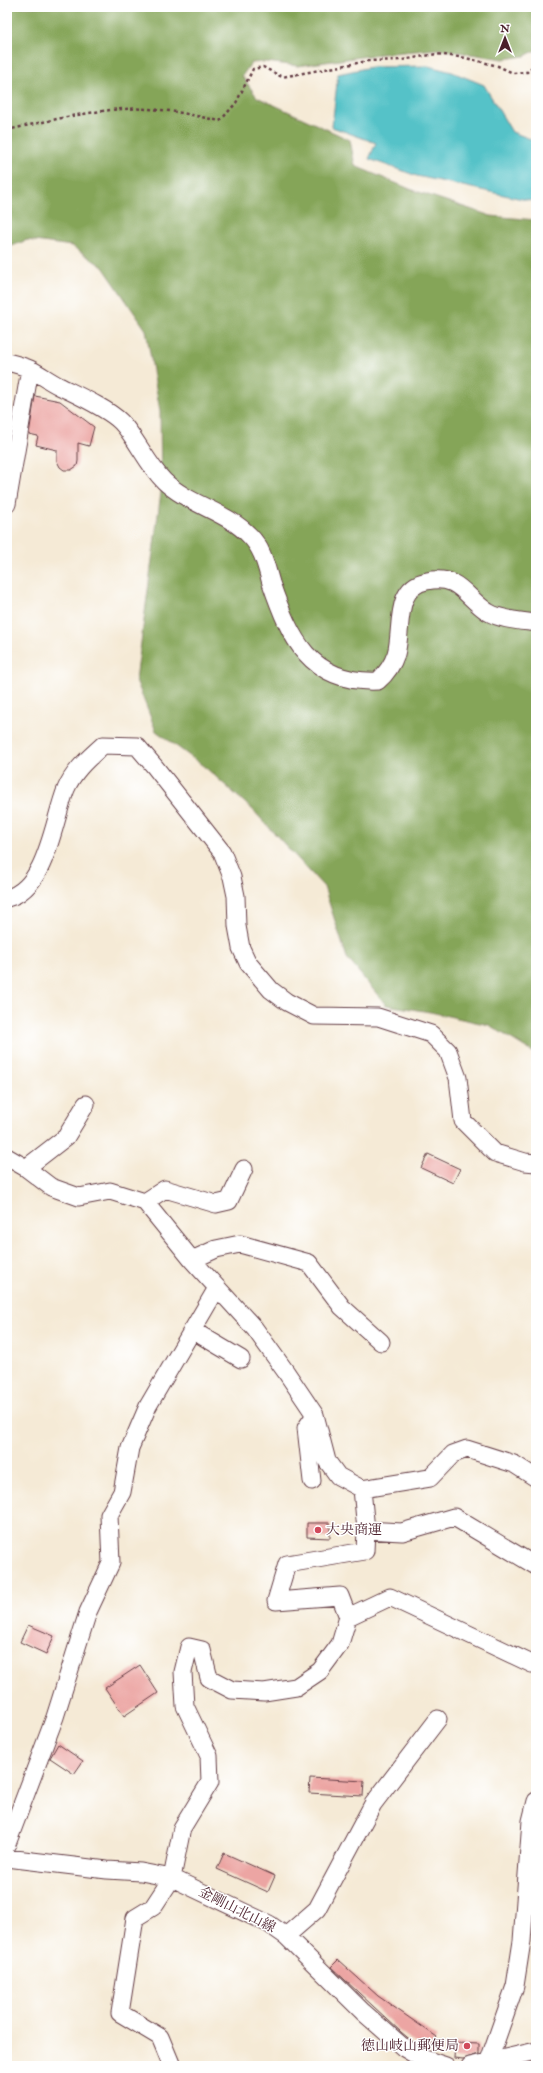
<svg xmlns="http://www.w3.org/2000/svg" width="543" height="2073" viewBox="0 0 543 2073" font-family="'IM FELL English','Noto Serif JP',serif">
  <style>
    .forest { fill: #85a559; stroke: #686242 }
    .water { fill: #54c2c8; stroke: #4f707a }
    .building { fill: #eca5a3 }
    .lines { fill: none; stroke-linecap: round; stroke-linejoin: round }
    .minor-casing { stroke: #643d45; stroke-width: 19 }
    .path { stroke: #643d45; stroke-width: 2.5; stroke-dasharray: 3 3; stroke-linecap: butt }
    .minor { stroke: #fff; stroke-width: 17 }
    .poi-dot { fill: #d1495b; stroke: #fff; stroke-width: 1.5 }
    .labels { text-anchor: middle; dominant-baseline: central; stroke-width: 3; stroke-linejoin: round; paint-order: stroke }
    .poi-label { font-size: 14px; fill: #4a1f2b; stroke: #fff; text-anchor: start }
    .street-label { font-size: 14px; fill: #4a1f2b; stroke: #fff }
  </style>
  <rect width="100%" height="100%" fill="#fff"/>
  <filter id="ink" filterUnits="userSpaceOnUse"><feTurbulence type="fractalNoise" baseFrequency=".025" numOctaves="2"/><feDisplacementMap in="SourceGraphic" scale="8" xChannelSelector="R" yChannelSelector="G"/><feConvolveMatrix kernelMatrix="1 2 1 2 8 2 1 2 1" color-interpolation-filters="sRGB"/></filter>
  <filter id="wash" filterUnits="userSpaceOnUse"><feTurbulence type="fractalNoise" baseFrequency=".012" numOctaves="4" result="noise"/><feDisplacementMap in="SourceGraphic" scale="16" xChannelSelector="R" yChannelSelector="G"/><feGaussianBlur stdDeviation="0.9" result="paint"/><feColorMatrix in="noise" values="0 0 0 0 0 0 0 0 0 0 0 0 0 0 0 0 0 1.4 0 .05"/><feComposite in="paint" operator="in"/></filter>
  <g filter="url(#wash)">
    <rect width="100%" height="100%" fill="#f5ead6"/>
    <path class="forest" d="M7,7H536V50L525,56L503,59L438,49L381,54L298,66L266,62L251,63L242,76L257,97L350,140L355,166L410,189L491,216L536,220V1054L489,1025L430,1012L386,1005L347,958L324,887L253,810L206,768L156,731L136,680L161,492L160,411L146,330L103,267L72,246L27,240L7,248Z"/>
    <path class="water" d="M428,66L452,72L484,85L512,132L536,141V202L417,176L369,159L376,143L332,127L338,74L371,67Z"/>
    <g id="blocks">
      <path class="building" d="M35,396L60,401L94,427L89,446L78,443V461L77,466L71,470H64L60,467L57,461V450L36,445L38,436L29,434Z
        M428,1154L460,1169L453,1183L421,1168Z
        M307,1523H330V1538L307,1537Z
        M28,1625L54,1636L46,1654L20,1642Z
        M140,1665L158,1693L124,1716L105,1688Z
        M58,1744L83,1761L74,1774L50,1758Z
        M310,1778L364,1781L363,1796L309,1793Z
        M224,1853L275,1876L268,1892L217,1869Z
        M338,1960L378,1996L437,2037L428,2049L413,2042L401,2032L331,1967Z
        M455,2043L479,2044V2054L463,2059L454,2058Z"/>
    </g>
  </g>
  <g filter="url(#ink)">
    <use href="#blocks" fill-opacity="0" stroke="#643d45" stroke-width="1"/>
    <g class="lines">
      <g class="minor-casing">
        <path id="minor" d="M7,362C15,364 23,366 30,369C40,374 49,381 59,386C77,395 107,408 121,422C137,439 147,464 164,481C189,505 226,511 250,536C263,549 266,566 271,583C290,638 310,684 378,681C387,673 392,666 396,654C403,630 393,587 427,581C459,574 465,597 488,612C501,620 522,621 536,623
          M7,504L30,369
          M7,898C47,888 53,821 66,789C74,770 89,758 103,745L137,746L155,767L222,852L232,877L236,896L237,926L241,948L248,963L271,990L287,1002L314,1016L378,1017L431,1034L448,1051L458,1078L463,1121L495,1153L525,1162L536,1163
          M7,1157L26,1168L51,1187L79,1197L110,1191L145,1202L192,1260L255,1329L286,1372L315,1415L327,1461L338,1476L362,1489L430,1478L453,1454L467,1449L514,1464L536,1478
          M26,1168L66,1137L86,1104
          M145,1202L165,1189L216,1204L229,1201L244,1169
          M192,1260L216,1249L240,1244L309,1263L342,1307L381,1342
          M192,1330L241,1359
          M312,1481L306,1428L315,1415
          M366,1530L402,1532L454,1517L536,1566
          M348,1617L390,1597L532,1664
          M7,1844L55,1717L88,1612L111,1563L109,1515L122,1492L130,1448L148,1406L217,1288
          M7,1858L107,1870L141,1872L172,1878L269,1924L286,1936L363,2012L404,2048L419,2057L446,2066
          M286,1936L317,1909L373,1804L438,1719
          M488,2063L515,1986L522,1941L531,1821L536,1801
          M172,2066L160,2037L120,2013L135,1918L153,1907L172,1878L182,1828L210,1782L209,1756L185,1706L183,1672L189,1647L202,1650L209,1678L232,1690L264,1692L296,1687L320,1671L340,1644L348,1617L340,1596L276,1601L287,1564L365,1551L366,1530L362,1489
          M470,2066L536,2051"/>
      </g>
      <path class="path" d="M7,130C49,121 105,106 148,109C173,110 196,116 220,121L236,103L253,69L263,67L282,77L368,61L402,60L437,54L466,58L498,66L513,73L527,72L536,63"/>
      <use href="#minor" class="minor"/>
    </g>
  </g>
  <g class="poi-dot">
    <circle cx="318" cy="1530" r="4"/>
    <circle cx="467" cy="2046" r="4"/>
  </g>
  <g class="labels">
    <g class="poi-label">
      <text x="326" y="1530">大央商運</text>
      <text x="459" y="2046" text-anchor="end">徳山岐山郵便局</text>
    </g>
    <g class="street-label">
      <text transform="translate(237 1910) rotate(27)">金剛山北山線</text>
    </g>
  </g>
  <rect width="543" height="2073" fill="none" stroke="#fff" stroke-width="24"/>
  <g transform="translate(505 38)" stroke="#ffffff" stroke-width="3" paint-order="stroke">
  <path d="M0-3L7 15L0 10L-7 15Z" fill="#4a1f2b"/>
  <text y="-6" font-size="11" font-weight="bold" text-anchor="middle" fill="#4a1f2b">N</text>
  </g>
</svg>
